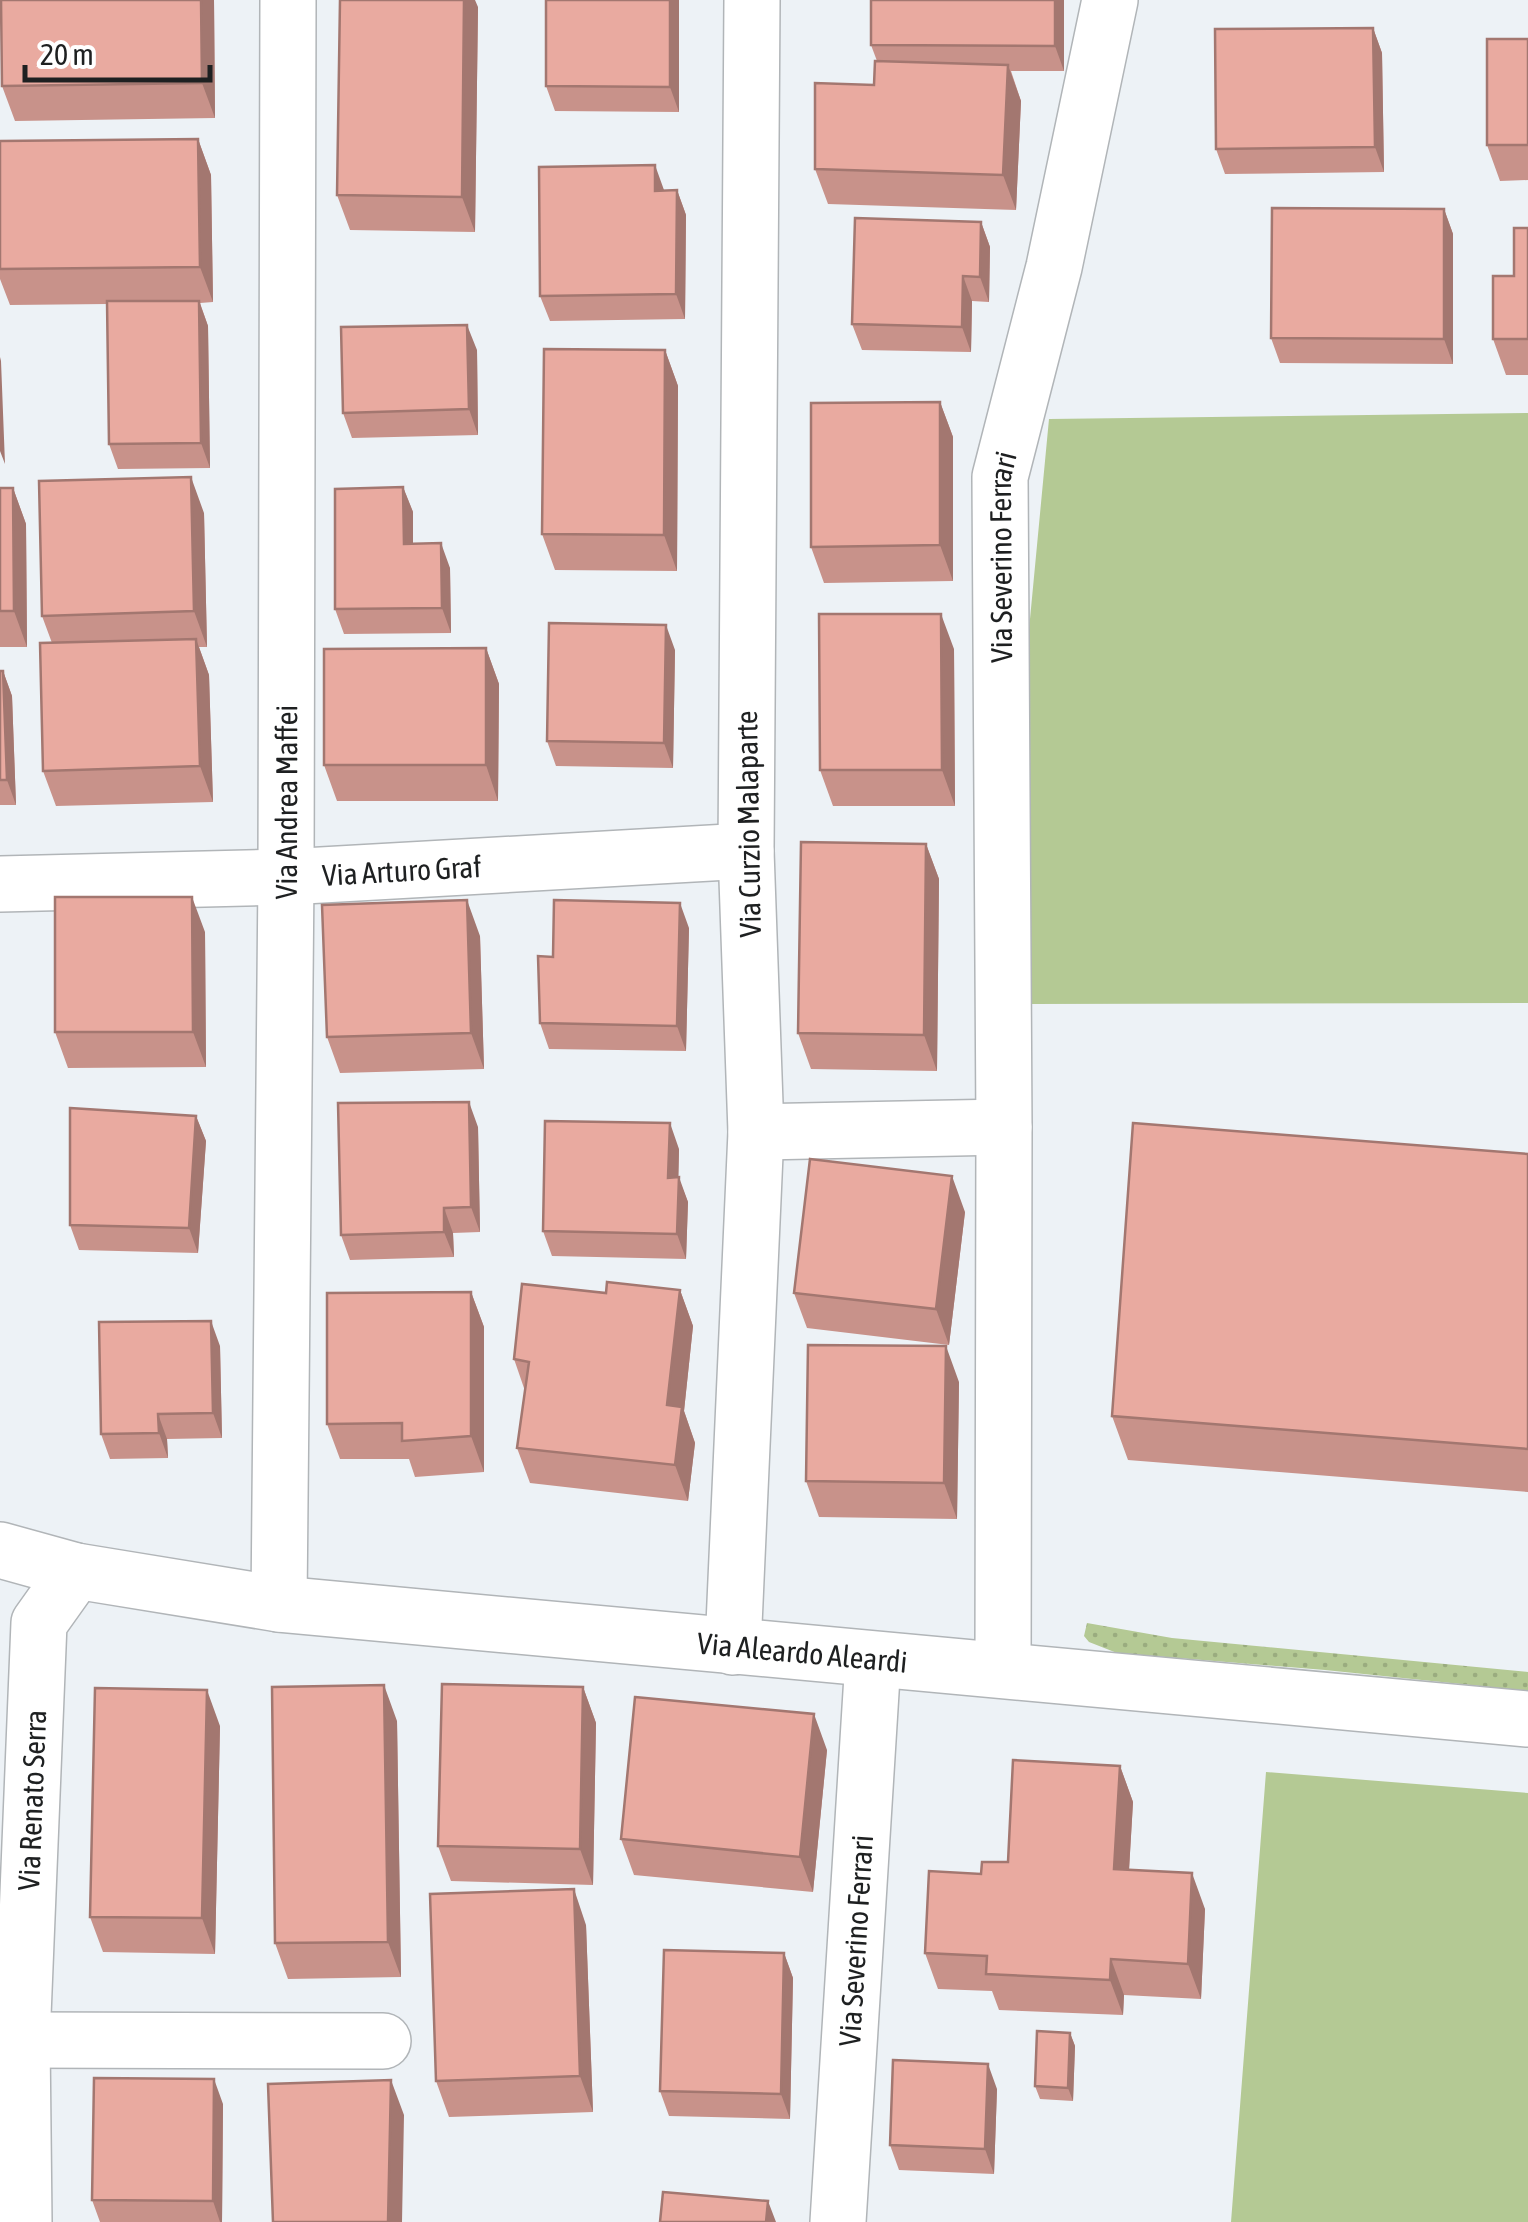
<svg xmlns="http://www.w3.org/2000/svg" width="1528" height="2222" viewBox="0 0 1528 2222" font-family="'Asap Condensed',sans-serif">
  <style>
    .grass { fill: url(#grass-dots) }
    .park { fill: #b4c994 }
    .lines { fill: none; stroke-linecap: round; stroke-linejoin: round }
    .street-casing { stroke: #b1b5b8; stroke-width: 58 }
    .street { stroke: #fff; stroke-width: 55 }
    .wall { fill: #c8928a }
    .shaded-wall { fill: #a37770 }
    .building { fill: #e9aaa0; stroke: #a37770; stroke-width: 2.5 }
    .labels { text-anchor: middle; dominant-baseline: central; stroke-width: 10; stroke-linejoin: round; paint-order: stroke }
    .street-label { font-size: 30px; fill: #1e2021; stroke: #fff }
  </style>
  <defs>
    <pattern id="grass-dots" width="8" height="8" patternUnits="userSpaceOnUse" patternTransform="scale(2.5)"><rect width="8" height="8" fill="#b4c994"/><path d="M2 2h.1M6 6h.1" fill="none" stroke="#9aac7f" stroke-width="1.8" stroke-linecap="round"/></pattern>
  </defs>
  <rect width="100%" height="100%" fill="#edf2f6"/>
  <path class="grass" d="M1087,1623L1172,1638L1528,1672V1691L1325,1670L1117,1653L1089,1642L1084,1636Z"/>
  <path class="park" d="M1528,413V1003L1028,1004V640L1049,419Z
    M1266,1772L1528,1793V2222H1231Z"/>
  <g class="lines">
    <g class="street-casing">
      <g id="street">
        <path id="s1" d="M0,884L286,877L746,851"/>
        <path d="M756,1132L1004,1127"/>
        <path id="s2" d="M0,1550L76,1571L279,1604L1528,1719"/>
        <path id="s3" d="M279,1604L286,877L288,0"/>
        <path d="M733,1647L756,1132L746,851L752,0"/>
        <path id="s4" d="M1003,1669L1004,1127L1000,477L1054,267L1110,0"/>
        <path d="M22,2040L383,2041"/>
        <path id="s5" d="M24,2222L22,2040L39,1623L76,1571"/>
        <path id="s6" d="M838,2222L873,1660"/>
      </g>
    </g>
    <use href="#street" class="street"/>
  </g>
  <path class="wall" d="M1,0H214L215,118L15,121L2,86Z
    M679,0V112L555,111L546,86Z
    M1064,0V71H1011L1021,101L1016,210L828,204L815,169L874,85L877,61L871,45Z
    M478,7L475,232L350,230L337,195Z
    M1373,28L1382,53L1384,172L1225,174L1216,149Z
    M1528,39V180L1500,181L1487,145Z
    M198,139L211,175L213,302L200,303L208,326L210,468L118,469L109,444L107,304L10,305L0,279V141Z
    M677,190L686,215L685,319L550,321L540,296L664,191Z
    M1444,209L1453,234V364L1280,363L1271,338Z
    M981,222L990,247L989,302L972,301L971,352L862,350L852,324Z
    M1528,228V375H1506L1493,339Z
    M477,350L478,435L352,438L343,413Z
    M665,350L678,386L677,571L555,570L542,534Z
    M940,402L953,437V581L824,583L811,547Z
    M403,487L413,512V544L450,568L451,633L344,634L335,609Z
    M0,488H13L26,524L27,647H0Z
    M204,513L207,647H199L209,675L213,802L56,806L43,771L52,643L42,616Z
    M486,648L499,684L498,801H337L324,765Z
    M954,649L955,806H833L820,770Z
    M675,650L673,768L556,766L547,741Z
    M0,671H3L12,696L16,805H0Z
    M926,844L939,879L937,1071L811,1069L798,1033Z
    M689,928L686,1051L549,1049L540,1023L553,957Z
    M205,932L206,1067L68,1068L55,1032Z
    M480,936L484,1069L340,1073L327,1037Z
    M196,1116L206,1141L198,1253L79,1250L70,1225Z
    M478,1127L480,1232L453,1233L454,1257L350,1260L341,1235Z
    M679,1149L678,1177L688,1202L686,1259L552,1256L543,1231Z
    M1528,1154V1492L1128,1460L1112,1416Z
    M965,1212L949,1345L807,1328L794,1293Z
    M680,1290L693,1326L684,1411L695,1443L688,1501L530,1483L517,1448L525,1391L514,1359L606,1293Z
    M471,1292L484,1327V1472L415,1477L409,1459H340L327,1424Z
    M220,1346L222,1438L167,1439L168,1458L110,1459L101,1434Z
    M959,1382L957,1519L819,1517L806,1481Z
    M583,1687L596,1723L593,1885L451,1881L438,1846Z
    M397,1721L401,1977L288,1979L275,1943Z
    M220,1726L215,1954L103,1952L90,1917Z
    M827,1750L813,1892L634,1875L621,1839Z
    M1120,1766L1133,1802L1129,1870L1205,1909L1201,1999L1124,1995L1123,2015L999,2010L992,1991L938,1989L925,1953L981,1874L1008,1862Z
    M586,1925L593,2112L449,2117L436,2081Z
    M784,1953L793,1978L790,2119L669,2116L660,2091Z
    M1070,2033L1075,2046L1073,2101L1040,2099L1035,2086Z
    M997,2089L994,2174L899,2170L890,2145Z
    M223,2104L222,2222H100L92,2200Z"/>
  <path class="shaded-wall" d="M201,0H214L215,118L202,83Z
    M464,0H475L478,7L475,232L462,197Z
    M670,0H679V112L670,87Z
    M1055,0H1064V71L1055,46Z
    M1373,28L1382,53L1384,172L1375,147Z
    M1008,65L1021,101L1016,210L1003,175Z
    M198,139L211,175L213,302L200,267Z
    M655,165L664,190V217L655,191Z
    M677,190L686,215L685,319L676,294Z
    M1444,209L1453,234V364L1444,339Z
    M981,222L990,247L989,302L980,277Z
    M963,276L972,301L971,352L962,327Z
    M199,301L208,326L210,468L201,443Z
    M467,325L477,350L478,435L469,409Z
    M665,350L678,386L677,571L664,535Z
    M0,357L1,361L5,464L0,451Z
    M940,402L953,437V581L940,545Z
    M191,477L204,513L207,647L194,611Z
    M403,487L413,512V569L404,544Z
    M13,488L26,524L27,647L14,611Z
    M441,543L450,568L451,633L442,608Z
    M941,614L954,649L955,806L942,770Z
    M666,625L675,650L673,768L664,743Z
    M196,639L209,675L213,802L200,766Z
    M486,648L499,684L498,801L486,765Z
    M3,671L12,696L16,805L7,780Z
    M926,844L939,879L937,1071L924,1035Z
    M192,897L205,932L206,1067L193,1032Z
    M467,900L480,936L484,1069L471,1033Z
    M680,903L689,928L686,1051L677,1026Z
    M469,1102L478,1127L480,1232L471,1207Z
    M196,1116L206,1141L198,1253L189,1228Z
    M670,1123L679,1149L678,1203L668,1178Z
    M952,1176L965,1212L949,1345L936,1309Z
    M679,1177L688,1202L686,1259L677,1234Z
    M444,1208L453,1233L454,1257L444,1232Z
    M680,1290L693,1326L684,1411L695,1443L688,1501L675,1465L667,1405Z
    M471,1292L484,1327V1472L471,1436Z
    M211,1321L220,1346L222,1438L213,1413Z
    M946,1346L959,1382L957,1519L944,1483Z
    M158,1414L167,1439L168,1458L159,1433Z
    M384,1685L397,1721L401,1977L388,1942Z
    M583,1687L596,1723L593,1885L580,1849Z
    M207,1690L220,1726L215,1954L202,1918Z
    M814,1714L827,1750L813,1892L800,1857Z
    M1120,1766L1133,1802L1127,1904L1114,1869Z
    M1192,1873L1205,1909L1201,1999L1188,1964Z
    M574,1889L586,1925L593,2112L580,2076Z
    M784,1953L793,1978L790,2119L781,2094Z
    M1111,1959L1124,1995L1123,2015L1110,1980Z
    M1070,2033L1075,2046L1073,2101L1068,2088Z
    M988,2064L997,2089L994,2174L985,2149Z
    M214,2079L223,2104L222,2222H220L213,2201Z
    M391,2080L404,2115L402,2222H388Z
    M768,2201L776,2222H766Z"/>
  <path class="building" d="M1,0H201L202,83L2,86Z
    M340,0H464L462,197L337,195Z
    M546,0H670V87L546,86Z
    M871,0H1055V46L871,45Z
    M1373,28L1375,147L1216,149L1215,29Z
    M1487,39H1528V145H1487Z
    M875,61L1008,65L1003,175L815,169V83L874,85Z
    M198,139L200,267L0,269V141Z
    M655,165V191L677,190L676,294L540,296L539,167Z
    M1272,208L1444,209V339L1271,338Z
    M855,218L981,222L980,277L963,276L962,327L852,324Z
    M1514,228H1528V339H1493V276H1514Z
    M107,301H199L201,443L109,444Z
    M467,325L469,409L343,413L341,327Z
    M544,349L665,350L664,535L542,534Z
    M940,402V545L811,547V403Z
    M191,477L194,611L42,616L39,481Z
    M403,487L404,544L441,543L442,608L335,609V489Z
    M0,488H13L14,611H0Z
    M819,614H941L942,770H820Z
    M549,623L666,625L664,743L547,741Z
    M196,639L200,766L43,771L40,643Z
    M486,648V765H324V649Z
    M0,671H3L7,780H0Z
    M801,842L926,844L924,1035L798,1033Z
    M55,897H192L193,1032H55Z
    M467,900L471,1033L327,1037L322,905Z
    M554,900L680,903L677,1026L540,1023L538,956L553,957Z
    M469,1102L471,1207L444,1208V1232L341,1235L338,1103Z
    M70,1108L196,1116L189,1228L70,1225Z
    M545,1121L670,1123L668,1178L679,1177L677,1234L543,1231Z
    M1133,1123L1528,1154V1449L1112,1416Z
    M810,1159L952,1176L936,1309L794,1293Z
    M607,1282L680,1290L667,1405L682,1407L675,1465L517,1448L529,1362L514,1359L522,1284L606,1293Z
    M471,1292V1436L402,1441V1423L327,1424V1293Z
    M211,1321L213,1413L158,1414L159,1433L101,1434L99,1322Z
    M808,1345L946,1346L944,1483L806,1481Z
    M442,1684L583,1687L580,1849L438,1846Z
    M384,1685L388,1942L275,1943L272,1687Z
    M95,1688L207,1690L202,1918L90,1917Z
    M635,1697L814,1714L800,1857L621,1839Z
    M1013,1760L1120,1766L1114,1869L1192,1873L1188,1964L1111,1959L1110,1980L986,1974L987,1956L925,1953L929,1871L981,1874L982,1862H1008Z
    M574,1889L580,2076L436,2081L430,1894Z
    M664,1950L784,1953L781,2094L660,2091Z
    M1037,2031L1070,2033L1068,2088L1035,2086Z
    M893,2060L988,2064L985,2149L890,2145Z
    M94,2078L214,2079L213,2201L92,2200Z
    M391,2080L388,2222H273L268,2084Z
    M663,2192L768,2201L766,2222H660Z"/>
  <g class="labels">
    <g class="street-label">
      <text stroke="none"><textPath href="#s4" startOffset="1112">Via Severino Ferrari</textPath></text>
      <text stroke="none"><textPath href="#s3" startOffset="802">Via Andrea Maffei</textPath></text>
      <text transform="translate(748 824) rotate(-91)">Via Curzio Malaparte</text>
      <text stroke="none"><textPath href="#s1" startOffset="402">Via Arturo Graf</textPath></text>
      <text stroke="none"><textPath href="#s2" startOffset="810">Via Aleardo Aleardi</textPath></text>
      <text stroke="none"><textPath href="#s5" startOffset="422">Via Renato Serra</textPath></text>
      <text stroke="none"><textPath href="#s6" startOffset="282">Via Severino Ferrari</textPath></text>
    </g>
  </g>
  <path d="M25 65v15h185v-15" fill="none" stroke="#1e2021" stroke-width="5"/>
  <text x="40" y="65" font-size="30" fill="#1e2021" stroke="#ffffff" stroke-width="8" paint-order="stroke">20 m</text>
</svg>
